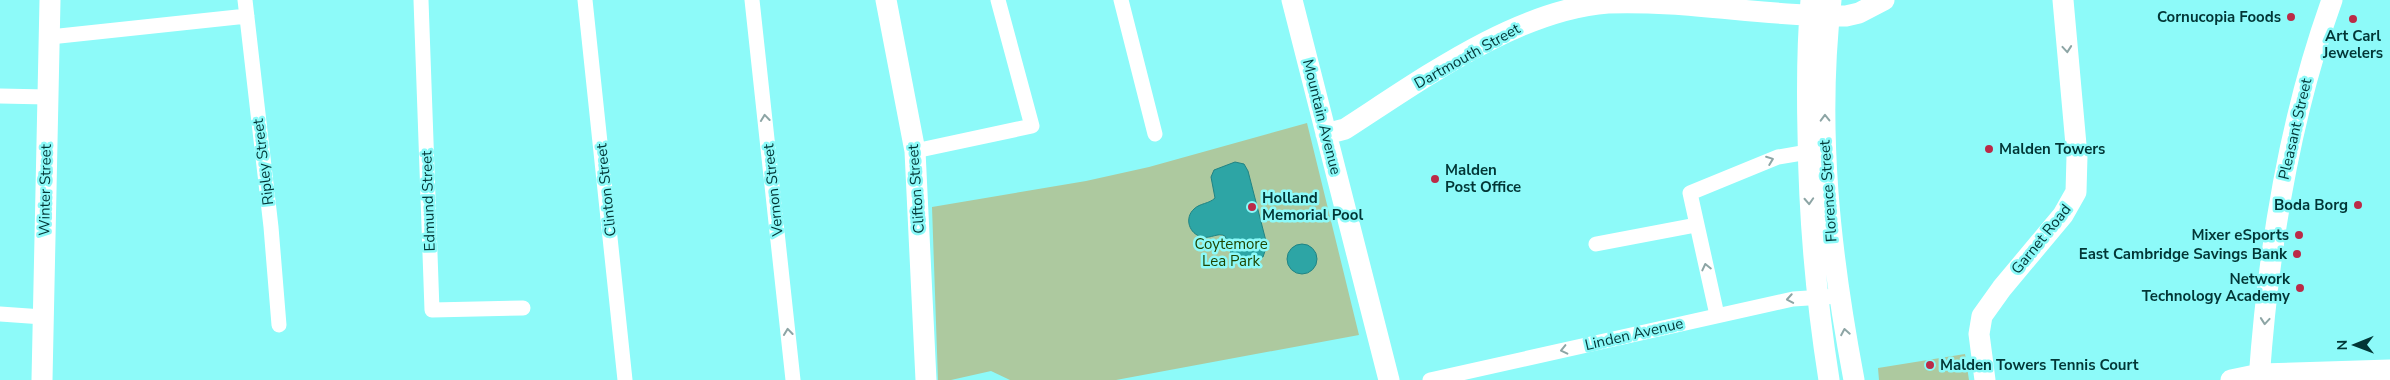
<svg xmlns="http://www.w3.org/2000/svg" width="2390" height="380" viewBox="0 0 2390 380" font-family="'Nunito Sans',sans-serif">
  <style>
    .green { fill: #adc99f }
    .water { fill: #2da5a5; stroke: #208484 }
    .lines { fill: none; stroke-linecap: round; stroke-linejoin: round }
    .street { stroke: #fff; stroke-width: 15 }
    .secondary { stroke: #fff; stroke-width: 21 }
    .oneway { stroke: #8da5a5 }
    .poi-dot { fill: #bb2a47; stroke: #8dfaf9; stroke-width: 2 }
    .labels { text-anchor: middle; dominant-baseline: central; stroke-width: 5; stroke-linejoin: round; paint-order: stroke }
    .poi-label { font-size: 15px; font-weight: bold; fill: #023636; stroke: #8dfaf9; text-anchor: end }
    .street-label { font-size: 15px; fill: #023636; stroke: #8dfaf9 }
    .park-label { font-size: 15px; fill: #1e4500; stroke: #8dfaf9 }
  </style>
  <rect width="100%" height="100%" fill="#8dfaf9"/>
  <path class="green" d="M1307,123L1359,335L1116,380H1010L991,371L951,380H938L932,207L1086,181L1149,167Z
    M1965,354L1969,380H1879L1878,368Z"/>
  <path class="water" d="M1235,162L1244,164L1248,171L1267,245L1263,257L1242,263L1232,256L1225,236C1218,232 1211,239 1202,237C1189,234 1184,218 1194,209C1200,203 1209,204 1215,198L1211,177L1214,170Z
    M1287 259a15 15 0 1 1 30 0a15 15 0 1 1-30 0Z"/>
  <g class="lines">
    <path class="street" d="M245,0L271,227L279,325
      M421,0L432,310L523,308
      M585,0L625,380
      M752,0L793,380
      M1121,0L1155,134
      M50,37L247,16
      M0,96L47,97
      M915,151L1032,126L998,0
      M1596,244L1696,225
      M0,314L43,317
      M1717,315L1690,193L1778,157L1808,152
      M1430,380L1793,299L1839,296"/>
    <path class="secondary" d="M886,0L915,151L926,380
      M1292,0L1389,380
      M1811,0C1807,45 1807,89 1808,133C1809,217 1816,298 1829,380
      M1831,0C1816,129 1830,253 1854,380
      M1326,134L1345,129C1421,80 1516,10 1608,3C1687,0 1767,17 1846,16L1859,13L1884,0
      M42,380L50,0
      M1985,380L1979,334L1982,316L2002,288L2063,215L2076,192L2077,156L2063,0
      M2231,380L2260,374L2390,370
      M2259,380C2268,251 2288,122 2332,0"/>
  </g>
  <defs><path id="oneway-chevron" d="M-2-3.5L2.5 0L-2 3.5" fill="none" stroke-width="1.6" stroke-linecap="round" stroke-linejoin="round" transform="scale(1.25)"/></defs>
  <g class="oneway">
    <use href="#oneway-chevron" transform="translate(2067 49) rotate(85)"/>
    <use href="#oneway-chevron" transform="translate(765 118) rotate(-96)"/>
    <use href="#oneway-chevron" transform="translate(1825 118) rotate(-91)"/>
    <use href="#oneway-chevron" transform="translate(1770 160) rotate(-21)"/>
    <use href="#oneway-chevron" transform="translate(1809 201) rotate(87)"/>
    <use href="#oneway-chevron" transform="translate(1706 267) rotate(-103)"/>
    <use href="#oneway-chevron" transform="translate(1790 299) rotate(170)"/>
    <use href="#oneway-chevron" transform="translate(2265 321) rotate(95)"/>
    <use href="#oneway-chevron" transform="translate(788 332) rotate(-96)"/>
    <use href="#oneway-chevron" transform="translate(1845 332) rotate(-100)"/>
    <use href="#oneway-chevron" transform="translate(1564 350) rotate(167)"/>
  </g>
  <g class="poi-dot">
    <circle cx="2291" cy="17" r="5"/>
    <circle cx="2353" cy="19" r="5"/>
    <circle cx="1989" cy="149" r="5"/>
    <circle cx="1435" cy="179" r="5"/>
    <circle cx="2358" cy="205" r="5"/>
    <circle cx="1252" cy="207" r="5"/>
    <circle cx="2299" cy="235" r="5"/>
    <circle cx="2297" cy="254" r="5"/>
    <circle cx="2300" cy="288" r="5"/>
    <circle cx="1930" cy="365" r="5"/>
  </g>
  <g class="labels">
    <g class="poi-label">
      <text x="2281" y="17">Cornucopia Foods</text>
      <text x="2353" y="36" text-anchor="middle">Art Carl<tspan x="2353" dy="17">Jewelers</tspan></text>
      <text x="1999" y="149" text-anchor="start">Malden Towers</text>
      <text x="1445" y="170" text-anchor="start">Malden<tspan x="1445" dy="17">Post Office</tspan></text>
      <text x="1262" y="198" text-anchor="start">Holland<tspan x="1262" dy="17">Memorial Pool</tspan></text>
      <text x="2348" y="205">Boda Borg</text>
      <text x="2289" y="235">Mixer eSports</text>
      <text x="2287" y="254">East Cambridge Savings Bank</text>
      <text x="2290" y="279">Network<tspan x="2290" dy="17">Technology Academy</tspan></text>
      <text x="1940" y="365" text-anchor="start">Malden Towers Tennis Court</text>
    </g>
    <g class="street-label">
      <text transform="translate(1467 56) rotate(-29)">Dartmouth Street</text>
      <text transform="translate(1322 117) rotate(76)">Mountain Avenue</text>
      <text transform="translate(2295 129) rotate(-77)">Pleasant Street</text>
      <text transform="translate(263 162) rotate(-97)">Ripley Street</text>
      <text transform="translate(916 189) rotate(-94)">Clifton Street</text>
      <text transform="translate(45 190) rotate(-89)">Winter Street</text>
      <text transform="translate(606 190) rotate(-96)">Clinton Street</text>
      <text transform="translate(773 190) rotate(-96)">Vernon Street</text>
      <text transform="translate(1828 191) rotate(-94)">Florence Street</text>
      <text transform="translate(428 201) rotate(-92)">Edmund Street</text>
      <text transform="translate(2041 239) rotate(-51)">Garnet Road</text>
      <text transform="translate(1634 334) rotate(-13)">Linden Avenue</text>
    </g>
    <g class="park-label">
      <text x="1231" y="244">Coytemore<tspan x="1231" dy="17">Lea Park</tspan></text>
    </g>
  </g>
  <g transform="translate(2355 345) rotate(269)" stroke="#8dfaf9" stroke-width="4" paint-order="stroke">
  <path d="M0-4L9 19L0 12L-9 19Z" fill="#023636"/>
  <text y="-8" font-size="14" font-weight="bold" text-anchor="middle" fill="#023636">N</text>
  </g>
</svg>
